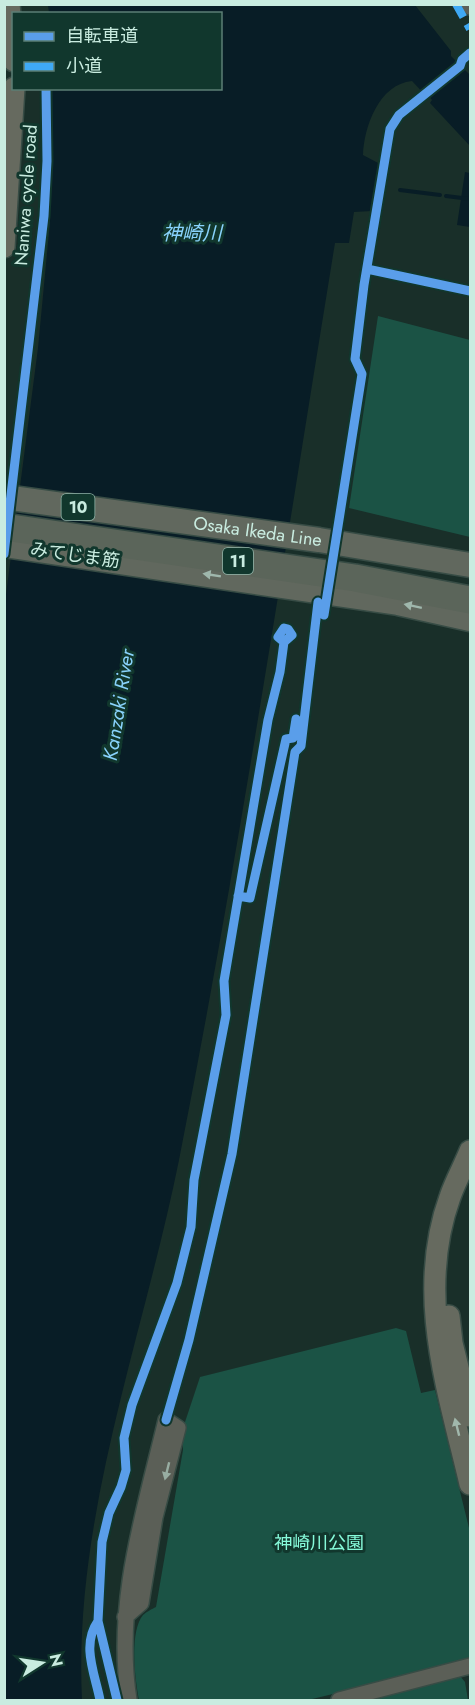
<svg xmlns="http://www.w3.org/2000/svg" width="475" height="1705" viewBox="0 0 475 1705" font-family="Jost,'Noto Sans JP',sans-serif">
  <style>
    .green { fill: #1b5345 }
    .water { fill: #081d26 }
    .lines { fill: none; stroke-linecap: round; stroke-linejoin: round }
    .stream { stroke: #081d26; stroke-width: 4 }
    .street-casing { stroke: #374c45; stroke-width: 18 }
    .secondary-casing { stroke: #374c45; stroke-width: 24 }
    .primary-casing { stroke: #374c45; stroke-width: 27 }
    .highway-casing { stroke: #374c45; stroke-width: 30 }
    .street { stroke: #5b5f57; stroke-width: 15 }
    .secondary { stroke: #666a5f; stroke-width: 21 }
    .primary { stroke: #61685e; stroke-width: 24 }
    .highway { stroke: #5b655a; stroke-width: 27 }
    .quiet { stroke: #3fa9f5; stroke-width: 8; stroke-dasharray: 15 8; stroke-linecap: butt }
    .cycleway-casing { stroke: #11372d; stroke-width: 13 }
    .cycleway { stroke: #5a9eea; stroke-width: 9 }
    .oneway { fill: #9fb7ac }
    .oneway2 { fill: #a1b8ac }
    .oneway3 { fill: #98ada2 }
    .labels { text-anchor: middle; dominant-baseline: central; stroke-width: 6; stroke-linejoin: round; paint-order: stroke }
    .shield { fill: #11372d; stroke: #92b6aa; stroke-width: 1.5 }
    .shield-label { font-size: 16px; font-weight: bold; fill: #c9ece0 }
    .street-label { font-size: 18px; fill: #c9ece0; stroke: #11372d }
    .park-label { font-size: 18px; fill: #86fada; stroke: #11372d }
    .water-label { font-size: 20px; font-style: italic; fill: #88d2fb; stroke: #11372d }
  </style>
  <rect width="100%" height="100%" fill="#192f29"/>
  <path class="green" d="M378,316L470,340V537L349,508Z
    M396,1328L406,1331L421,1393L435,1390L470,1532V1661L308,1700H139C135,1680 129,1632 143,1615C146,1612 152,1609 156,1607L183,1450L182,1431L200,1377Z
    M460,1676L465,1682L468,1700H367Z"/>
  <path class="water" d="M48,5H415L451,51V56L470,75V146L430,103L432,100L429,96L427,97L412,81C379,84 364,127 363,155L380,164L372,211L354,212L349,243H335C285,549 239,856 179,1160C143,1339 73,1516 82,1700H5L4,610L38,348L50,222L52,89L220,88V14L49,13Z
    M465,172L470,173V227L457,225Z"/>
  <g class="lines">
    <path class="stream" d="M400,190L440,195
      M446,196L470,199"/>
    <g class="street-casing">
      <path id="street" d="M469,4L470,7
        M125,1617L141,1603L155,1517L178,1428L166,1420C144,1512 114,1605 129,1700
        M339,1700L470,1666"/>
    </g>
    <g class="secondary-casing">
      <path id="secondary" d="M9,4L14,61
        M4,247L14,88
        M470,1151C464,1166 455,1182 450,1197C415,1293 448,1390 470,1484
        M449,1316L452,1343L470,1416"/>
    </g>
    <g class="primary-casing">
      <g id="primary">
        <path id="s1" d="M4,497L319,540L470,565"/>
        <path d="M4,545L398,603L470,619"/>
      </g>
    </g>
    <g class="highway-casing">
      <path id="highway" d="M4,527L355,578L470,600"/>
    </g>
    <use href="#street" class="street"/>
    <use href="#secondary" class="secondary"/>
    <use href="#primary" class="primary"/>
    <use href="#highway" class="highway"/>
    <path class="quiet" d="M456,4L470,29"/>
    <g class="cycleway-casing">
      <path id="cycleway" d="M367,269L470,291
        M4,554L44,216L47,161L46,88
        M324,615L362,374L355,359L364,285L390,129L399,115L460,66L462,60L470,53
        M238,896L250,898L286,739L293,738L296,719
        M166,1420L189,1340L232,1154L295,752L301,746L318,602
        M98,1621L117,1700
        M100,1700C95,1674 81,1645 98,1621L102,1542L109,1513L121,1487L126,1470L124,1438L132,1405L177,1283L191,1227L194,1180L226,1015L224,981L268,720L280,672L284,642L292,635L288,629L284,628L278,637L284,642"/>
    </g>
    <use href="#cycleway" class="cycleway"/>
  </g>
  <defs><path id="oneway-solid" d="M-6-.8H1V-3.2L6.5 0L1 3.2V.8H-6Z" transform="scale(1.5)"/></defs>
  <g class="oneway">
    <use href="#oneway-solid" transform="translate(212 575) rotate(-171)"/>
    <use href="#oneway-solid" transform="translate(413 606) rotate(-168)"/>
  </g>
  <use class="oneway2" href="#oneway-solid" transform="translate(457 1427) rotate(-104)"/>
  <use class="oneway3" href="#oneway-solid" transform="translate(167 1471) rotate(104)"/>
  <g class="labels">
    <g class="shield">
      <rect x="61.5" y="494" width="33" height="26" rx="4.5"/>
      <rect x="223" y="548" width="30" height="26" rx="4.5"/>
    </g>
    <g class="shield-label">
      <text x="78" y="507">10</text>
      <text x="238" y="561">11</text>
    </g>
    <g class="street-label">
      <text transform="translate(26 195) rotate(-86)">Naniwa cycle road</text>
      <text stroke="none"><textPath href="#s1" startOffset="256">Osaka Ikeda Line</textPath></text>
      <text transform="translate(75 555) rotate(8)">みてじま筋</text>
    </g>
    <g class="park-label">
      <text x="319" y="1543">神崎川公園</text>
    </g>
    <g class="water-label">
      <text x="192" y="233">神崎川</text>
      <text transform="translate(119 705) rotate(-81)">Kanzaki River</text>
    </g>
  </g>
  <rect width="475" height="1705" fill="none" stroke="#c9ece0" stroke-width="12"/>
  <rect x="12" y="12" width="210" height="78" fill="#11372d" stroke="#5b7f75" stroke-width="1.5"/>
  <rect x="24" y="32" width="30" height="9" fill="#5a9eea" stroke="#5b7f75" stroke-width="1.5"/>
  <text x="66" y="42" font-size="18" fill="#c9ece0">自転車道</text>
  <rect x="24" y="62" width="30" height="9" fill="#3fa9f5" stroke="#5b7f75" stroke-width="1.5"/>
  <text x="66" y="72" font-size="18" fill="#c9ece0">小道</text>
  <g transform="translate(42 1663) rotate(78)" stroke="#11372d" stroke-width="4.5" paint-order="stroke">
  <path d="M0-4.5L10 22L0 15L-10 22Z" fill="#c9ece0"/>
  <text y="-9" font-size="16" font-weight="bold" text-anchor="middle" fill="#c9ece0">N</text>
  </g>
</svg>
